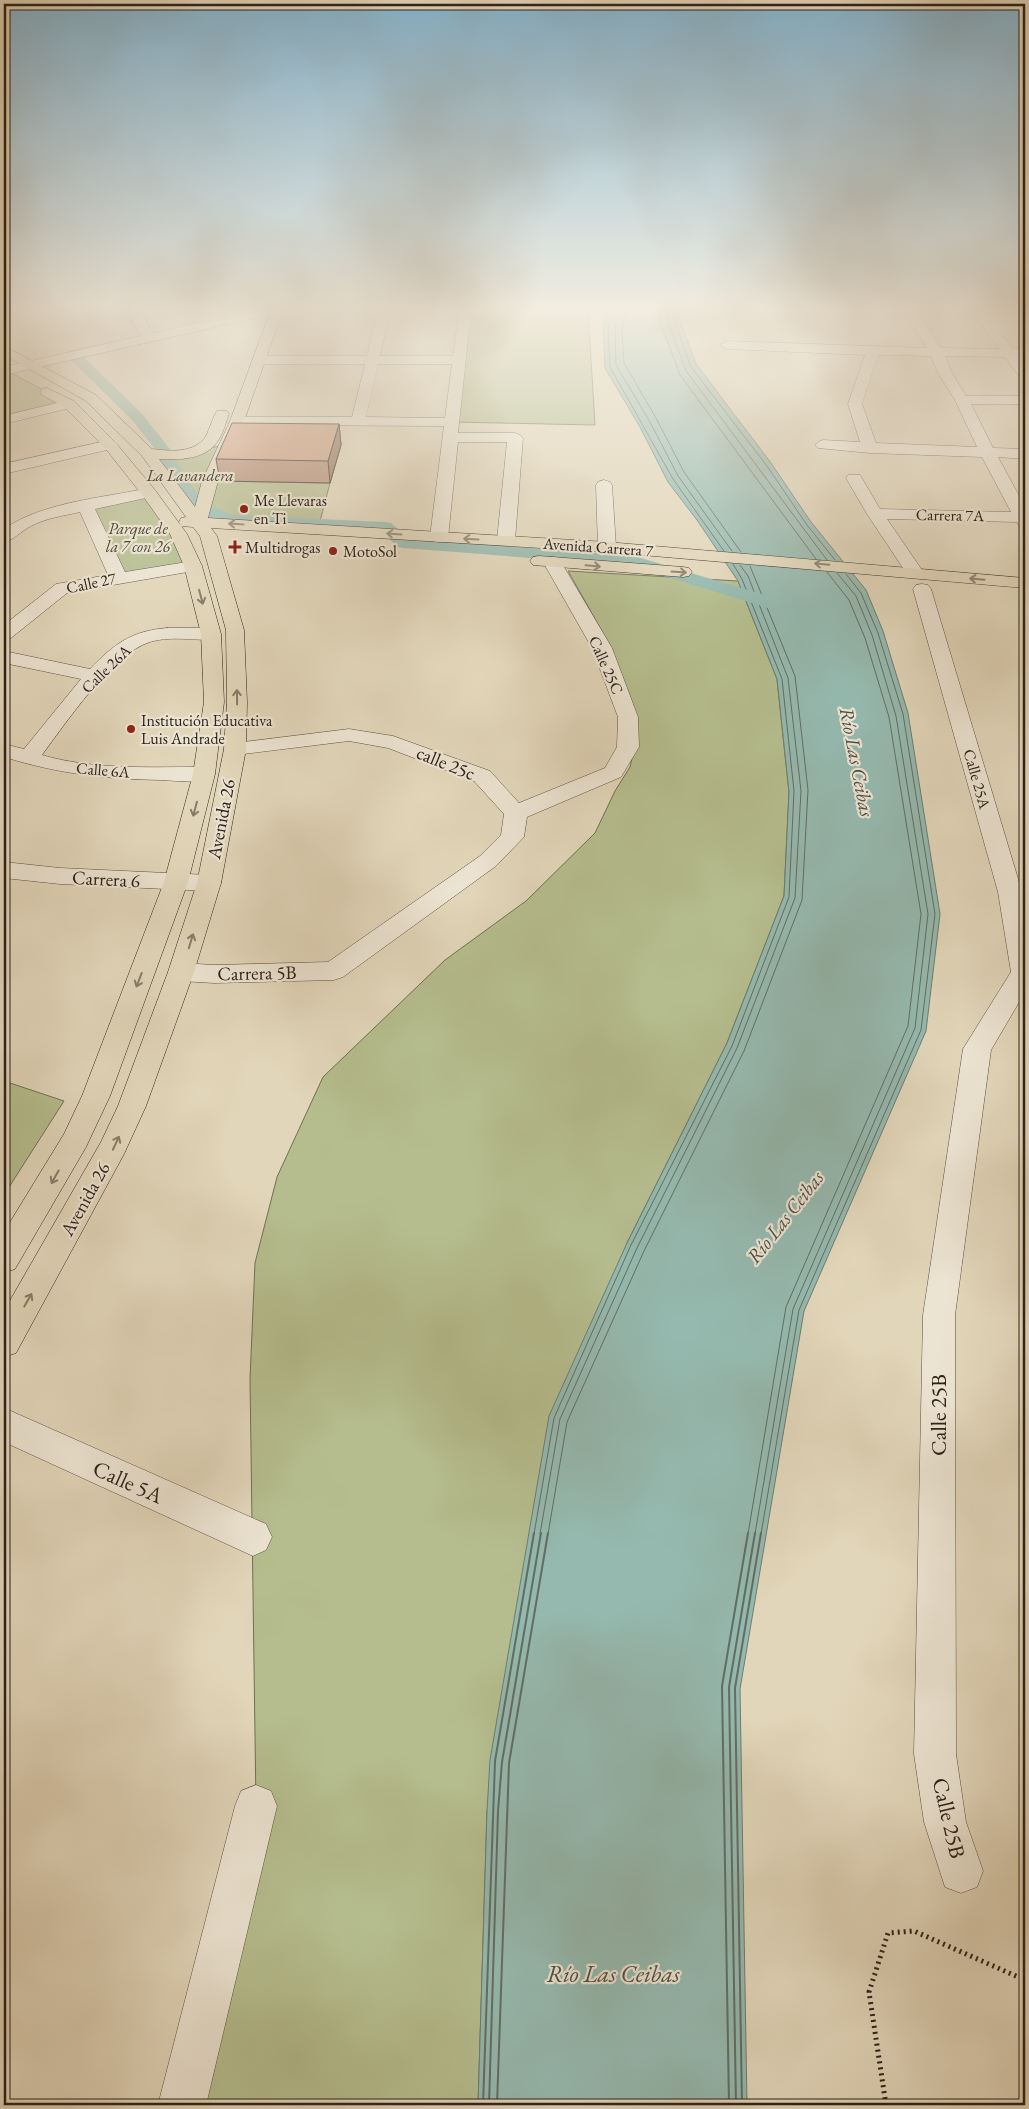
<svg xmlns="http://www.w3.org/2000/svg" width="1029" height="2109" viewBox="0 0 1029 2109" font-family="'EB Garamond',serif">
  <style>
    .green { fill: #b5bd8e; stroke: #707054 }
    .water { fill: #95b9af; stroke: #6b7d73 }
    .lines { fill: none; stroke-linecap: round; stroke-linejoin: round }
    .shore-far1 { stroke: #606e64; stroke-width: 1 }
    .shore { stroke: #606e64; stroke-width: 2 }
    .canal { fill: #95b9af; fill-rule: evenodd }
    .minor-casing { stroke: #5a4f42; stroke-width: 1 }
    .major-casing { stroke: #2c221a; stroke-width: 1 }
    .path { stroke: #2c221a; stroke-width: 5; stroke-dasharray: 2 4; stroke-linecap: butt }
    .minor { fill: #ece4d2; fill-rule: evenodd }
    .major { fill: #e2d6ba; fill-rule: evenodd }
    .wall { fill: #b58971; stroke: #2c221a }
    .shaded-wall { fill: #946f5c; stroke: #2c221a }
    .building { fill: #d39f83; stroke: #2c221a }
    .oneway { stroke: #877c6a }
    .poi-dot { fill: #8f2418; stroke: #ece4d2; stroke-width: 2 }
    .labels { text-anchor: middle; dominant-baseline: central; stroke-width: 4.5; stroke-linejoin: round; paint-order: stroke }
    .far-park-label { font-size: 16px; font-style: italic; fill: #4e4937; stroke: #ece4d2 }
    .far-poi-label { font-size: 16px; fill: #2c221a; stroke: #ece4d2; text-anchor: start }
    .far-street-label { font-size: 16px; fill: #2c221a; stroke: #ece4d2 }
    .street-label { font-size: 19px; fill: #2c221a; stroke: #ece4d2 }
    .water-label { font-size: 20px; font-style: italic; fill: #4c4f47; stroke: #ece4d2 }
    .near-street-label { font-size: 22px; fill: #2c221a; stroke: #ece4d2 }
    .near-water-label { font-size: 24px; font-style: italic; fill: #4c4f47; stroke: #ece4d2 }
  </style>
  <rect width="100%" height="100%" fill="#e2d6ba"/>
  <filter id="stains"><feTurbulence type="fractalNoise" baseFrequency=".004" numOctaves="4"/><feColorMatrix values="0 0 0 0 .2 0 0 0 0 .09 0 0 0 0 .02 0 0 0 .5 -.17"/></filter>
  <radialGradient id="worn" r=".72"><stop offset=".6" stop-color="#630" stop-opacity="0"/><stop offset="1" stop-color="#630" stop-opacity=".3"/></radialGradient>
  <path class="green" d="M465,310H588L595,425L452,422Z
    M6,370L69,404L4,420V371Z
    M226,445L211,481L330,483L318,529L199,522L205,495L181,497L147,453L203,449Z
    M149,493L193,566L118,577L85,506Z
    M568,571L738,581L777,679L789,792L784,896L727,1043L627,1243L487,1811L478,2105H182L256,1806L250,1379L255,1263L277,1177L323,1077L445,960L526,901L595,833L615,791L630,767L638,733L612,649Z
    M4,1081L64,1101L4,1195Z"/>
  <path class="water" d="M607,310H679L678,315L696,364L771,463L811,522L866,590L883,631L908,713L940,914L926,1031L804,1311L740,1689L747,2105H478L487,1811L490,1760L549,1416L627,1243L727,1043L784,896L789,792L777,679L738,581L697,520L668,482L640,427L605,368L603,329Z"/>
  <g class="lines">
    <path class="shore-far1" d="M612,310L608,330L610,367L673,479L724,551
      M618,310L615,330L616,365L650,422L678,476L732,551
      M626,310L622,331L624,363L656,418L684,472L741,552
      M660,310V321L680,375L816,559
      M667,310V319L686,371L827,560
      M674,310L673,317L691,367L767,466L807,525L835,560
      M534,1534L554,1418L631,1245L732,1046L789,897L794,791L782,679L742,579L733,564
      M540,1534L560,1419L637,1248L737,1048L795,898L801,791L788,678L748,576L740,565
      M548,1534L567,1422L644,1251L744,1051L802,900L808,790L795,676L750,566
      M748,1534L786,1307L908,1026L921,914L889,717L865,638L849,600L827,572
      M755,1534L793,1309L915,1028L928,914L896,716L872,635L856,596L837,573
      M761,1534L799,1310L921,1030L935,914L903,714L878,633L861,593L846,574"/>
    <path class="shore" d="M483,2105L495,1761L534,1533
      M489,2105L498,1811L502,1762L541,1533
      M497,2105L509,1763L548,1533
      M729,2105L722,1686L748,1533
      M736,2105L729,1687L755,1533
      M742,2105L735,1688L761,1533"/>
    <path class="canal" d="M121,310H134L155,337L153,340L140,343L135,342L133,339L140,335Z
      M100,344L107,348L105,351L83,356L143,415L169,448L187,480L208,505L232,515L385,522L391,523L409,538L634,556L785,601L787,605L785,609L778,611L771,609L632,566L404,548L398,547L381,532L230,525L196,513L172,481L157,452L133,421L65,354L67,351Z"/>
    <g class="minor-casing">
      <path id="minor" d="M128,310H140L153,333L256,310H279L273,314L4,375V367L141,336Z
        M378,310H390L380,356H453L459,310H471L458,433H515L520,435L523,438L515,540L512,544L506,545L500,544L497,540L507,442H458L448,537L445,541L439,542L433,541L430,537L444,426L237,425L232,424L230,421L232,418L237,417H352L365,364H260L253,360L260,356H367ZM378,364H452L445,418L366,417Z
        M820,310H984L1013,349H1025V357H1019L1025,365V378L1020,377L1005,357L945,356L952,373L966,396H1025V404H971L993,448L1025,449V459L998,457L1025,507V527L1019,526L1017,522L887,519L924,573L921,577L915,578L909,577L867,514L846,478L848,475H860L880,509L1011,512L982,457L870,453L818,448L815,445L818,442L823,440L860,442L848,404L865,355L727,349L720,345L727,341L927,348L907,317L826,314ZM974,314L1000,349L941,348L920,316ZM878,355L931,356L938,373L955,400L977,447L876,443L862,404Z
        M69,400L74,401L76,404L74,407L4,424V416Z
        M110,440L115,442L118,445L115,448L4,474V464Z
        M604,480L610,482L612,485L616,547L613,551L607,552L601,551L598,547L596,485L598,482Z
        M149,488L155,490L157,493L155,496L95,509L125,572L193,561L199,562L202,566L199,570L67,593L11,638L4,640V625L56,584L108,575L80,512C63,516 46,518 31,526C21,531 14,540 4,542V529C43,502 102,498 149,488Z
        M552,557L558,558L561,562L612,648L638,717L639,747L621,777L527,817L524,837L496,866L343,977L334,980L214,983L181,981L172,978L168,972L172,966L181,963L214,965L328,962L480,856L501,835L504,814L474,781L388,748L349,741L235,755L227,754L224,749L227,744L349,729L393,736L490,771L519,803L605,768L617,747L618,717L592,648L543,562L546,558Z
        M922,584L928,585L931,589L1022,892L1025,909V992L991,1050L955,1315L956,1754L966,1822L983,1871L977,1887L961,1893L945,1887L924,1822L914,1754L923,1315L963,1049L1011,972L998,892L913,589L916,585Z
        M167,628H211L218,630L221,634L218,638L211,640C192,640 168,636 150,642C113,653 65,724 42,755C93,770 151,767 204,767L212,769L215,774L212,779C196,783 178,781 162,780C104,779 60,774 4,757V744L24,749L81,679L4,663V651L90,669C114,644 131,631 167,628Z
        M4,862L60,868L209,875L218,877L221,883L218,889L209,891L60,884L4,878Z
        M4,1408L266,1524L272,1537L266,1550L253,1556L4,1442Z
        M256,1785L271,1791L277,1806L206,2105H158L235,1806L241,1791Z"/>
    </g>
    <g class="major-casing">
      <path id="major" d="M271,310H283L244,421L218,481L208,518L607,542L1025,578V588L607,552L211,528L217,536L244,630L247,702L246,749L221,883L194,972L146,1106L124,1154L16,1353L4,1357V1311L101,1142L118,1106L168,972L197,883L224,749L227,702L226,630L200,536L193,527L181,526L179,522L181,518L186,517L142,456L86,401L4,355V346L96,395L152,449C169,451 195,454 206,436C210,428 212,419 217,411H227L229,414C226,422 224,431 219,439C207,460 180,460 159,459L195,507L202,481L230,421Z
        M47,388L74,401L115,442L155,490L187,534L202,566L221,634L224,702L215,774L188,882L110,1096L86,1147L15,1269L4,1273V1232L64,1134L82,1096L164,882L193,774L204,702L201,634L184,566L170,534L143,496L105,448L64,407L42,395L40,392L42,389Z
        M539,556L683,567L689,568L692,572L689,576L683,577L533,565L530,561L533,557Z"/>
    </g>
    <path class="path" d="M886,2105L869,1992L888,1933L914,1931L1025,1980"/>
    <use href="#minor" class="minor"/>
    <use href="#major" class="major"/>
  </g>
  <path class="wall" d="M339,424L341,445L330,483L220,481L216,459Z"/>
  <path class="shaded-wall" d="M339,424L341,445L330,483L328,461Z"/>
  <path class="building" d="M232,423L339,424L328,461L216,459Z"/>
  <defs><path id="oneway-shaft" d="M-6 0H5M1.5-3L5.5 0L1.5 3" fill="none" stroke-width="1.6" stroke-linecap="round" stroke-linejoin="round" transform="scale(1.25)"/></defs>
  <g class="oneway">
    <use href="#oneway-shaft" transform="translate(236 524) rotate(-176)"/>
    <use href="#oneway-shaft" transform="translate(394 534) rotate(-176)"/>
    <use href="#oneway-shaft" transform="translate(471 539) rotate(-177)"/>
    <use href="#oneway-shaft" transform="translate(822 564) rotate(-175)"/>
    <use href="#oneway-shaft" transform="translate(593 566) rotate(5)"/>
    <use href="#oneway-shaft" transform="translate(679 572) rotate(4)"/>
    <use href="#oneway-shaft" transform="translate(977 579) rotate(-175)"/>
    <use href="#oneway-shaft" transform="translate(201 597) rotate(75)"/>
    <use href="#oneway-shaft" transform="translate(237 697) rotate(-91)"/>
    <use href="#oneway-shaft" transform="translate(195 809) rotate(105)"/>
    <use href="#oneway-shaft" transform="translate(191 941) rotate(-73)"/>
    <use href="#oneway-shaft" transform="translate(139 980) rotate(111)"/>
    <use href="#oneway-shaft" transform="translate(116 1143) rotate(-65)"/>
    <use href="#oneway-shaft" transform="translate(55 1177) rotate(119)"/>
    <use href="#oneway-shaft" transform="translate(28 1300) rotate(-60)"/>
  </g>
  <linearGradient id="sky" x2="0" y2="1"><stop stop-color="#87b6d1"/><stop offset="0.51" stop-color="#f2ede0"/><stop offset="1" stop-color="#f2ede0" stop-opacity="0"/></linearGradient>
  <rect width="1029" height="605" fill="url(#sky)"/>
  <g class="poi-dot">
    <circle cx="244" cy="509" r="5"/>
    <path d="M232.5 539.5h5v5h5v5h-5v5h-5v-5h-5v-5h5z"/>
    <circle cx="333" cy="551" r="5"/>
    <circle cx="131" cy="729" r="5"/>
  </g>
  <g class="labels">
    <g class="far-park-label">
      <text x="190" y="475">La Lavandera</text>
      <text x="138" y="528">Parque de<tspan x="138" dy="18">la 7 con 26</tspan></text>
    </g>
    <g class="far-poi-label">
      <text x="254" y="500">Me Llevaras<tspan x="254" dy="18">en Ti</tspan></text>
      <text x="245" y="547">Multidrogas</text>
      <text x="343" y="551">MotoSol</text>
      <text x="141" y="720">Institución Educativa<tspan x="141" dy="18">Luis Andrade</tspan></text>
    </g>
    <g class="far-street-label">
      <text transform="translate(950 515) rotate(1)">Carrera 7A</text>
      <text transform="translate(598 547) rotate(4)">Avenida Carrera 7</text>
      <text transform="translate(91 583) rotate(-12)">Calle 27</text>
      <text transform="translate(606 665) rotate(66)">Calle 25C</text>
      <text transform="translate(106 669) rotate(-44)">Calle 26A</text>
      <text transform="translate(103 770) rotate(5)">Calle 6A</text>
      <text transform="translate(977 779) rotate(74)">Calle 25A</text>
    </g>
    <g class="street-label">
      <text transform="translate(446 763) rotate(22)">calle 25c</text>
      <text transform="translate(221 819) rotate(-79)">Avenida 26</text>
      <text transform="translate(106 879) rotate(3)">Carrera 6</text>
      <text transform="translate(257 973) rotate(-1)">Carrera 5B</text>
      <text transform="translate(85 1199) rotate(-61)">Avenida 26</text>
    </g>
    <g class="water-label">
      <text transform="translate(857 762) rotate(79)">Río Las Ceibas</text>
      <text transform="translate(785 1217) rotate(-52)">Río Las Ceibas</text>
    </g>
    <g class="near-street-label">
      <text transform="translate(938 1415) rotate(-90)">Calle 25B</text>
      <text transform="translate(128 1482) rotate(24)">Calle 5A</text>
      <text transform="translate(949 1818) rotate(77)">Calle 25B</text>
    </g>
    <g class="near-water-label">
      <text x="613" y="1973">Río Las Ceibas</text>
    </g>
  </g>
  <rect width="1029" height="2109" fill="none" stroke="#e2d6ba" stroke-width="20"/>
  <rect x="5" y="5" width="1019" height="2099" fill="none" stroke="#2c221a" stroke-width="2.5"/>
  <rect x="10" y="10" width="1009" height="2089" fill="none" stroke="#2c221a"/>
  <rect width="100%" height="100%" filter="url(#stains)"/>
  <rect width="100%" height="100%" fill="url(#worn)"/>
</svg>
